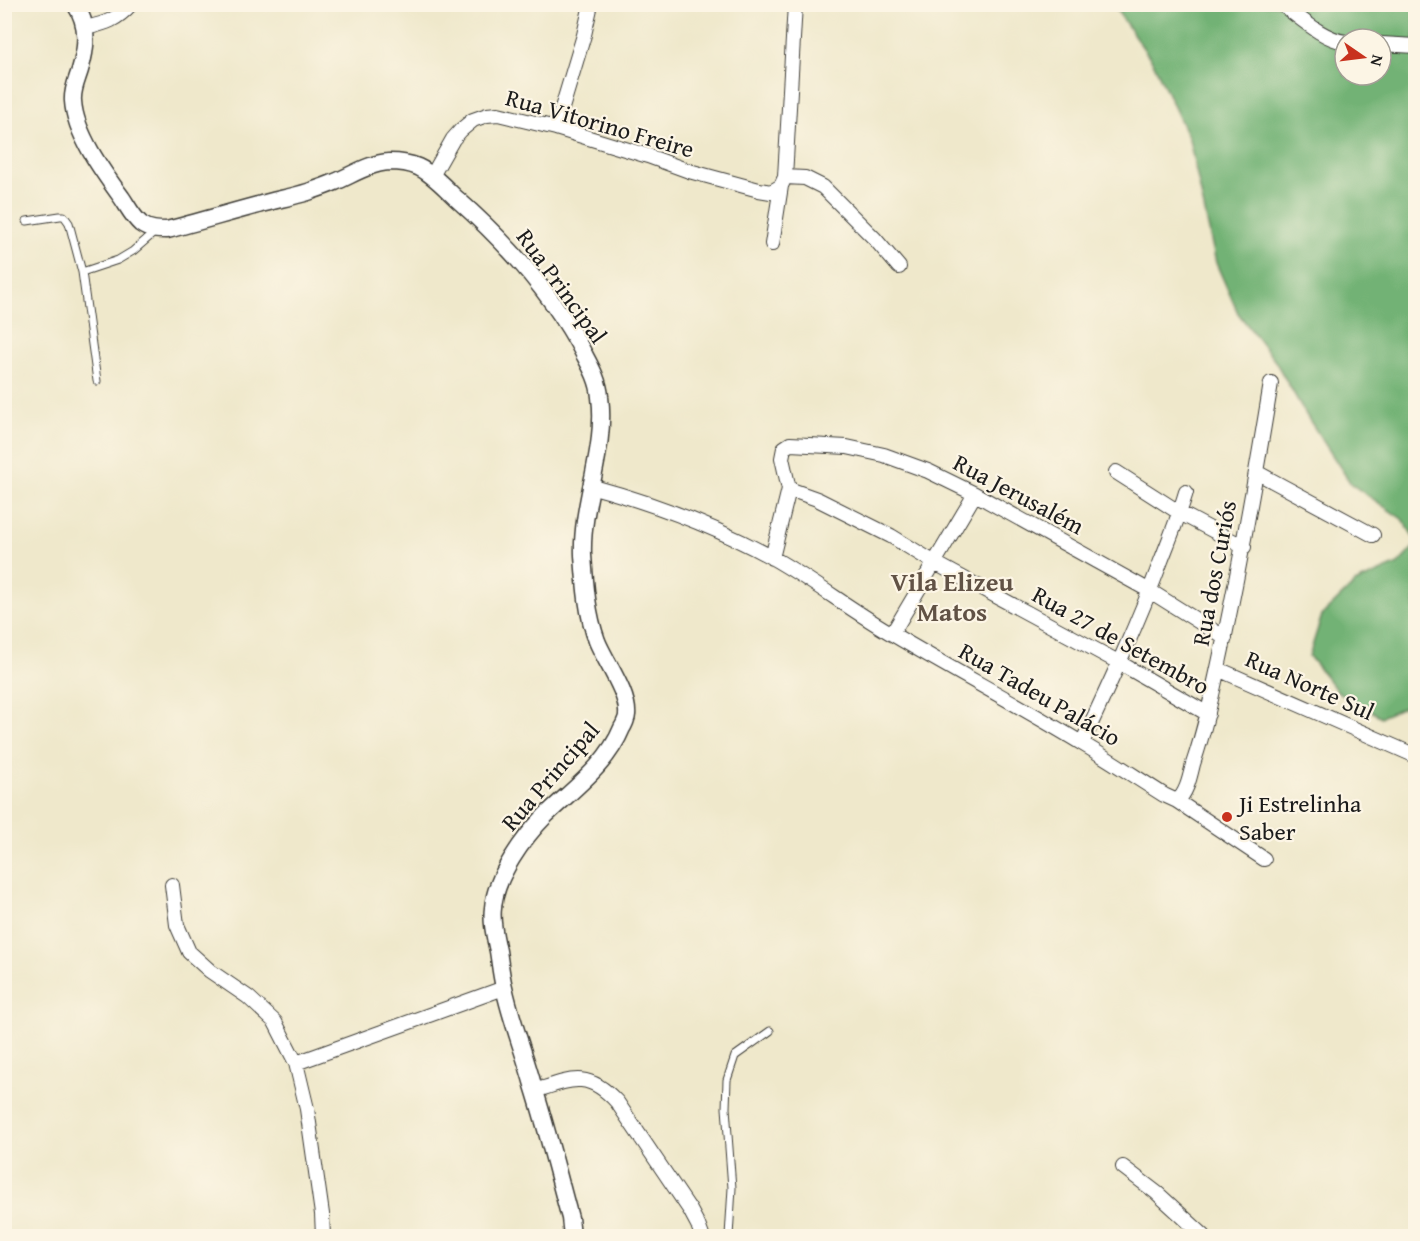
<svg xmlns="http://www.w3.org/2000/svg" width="1420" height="1241" viewBox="0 0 1420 1241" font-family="'Gentium Book Plus',serif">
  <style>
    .forest { fill: #72b274; stroke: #476748; stroke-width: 1.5; fill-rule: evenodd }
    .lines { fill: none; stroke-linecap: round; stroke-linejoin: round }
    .service-casing { stroke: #3c3b36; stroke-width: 9 }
    .minor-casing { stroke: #3c3b36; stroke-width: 16 }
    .tertiary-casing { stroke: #3c3b36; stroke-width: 19 }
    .service { stroke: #fff; stroke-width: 7 }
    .minor { stroke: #fff; stroke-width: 14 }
    .tertiary { stroke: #fff; stroke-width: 16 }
    .poi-dot { fill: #c8321e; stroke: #fcf5e5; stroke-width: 2 }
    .labels { text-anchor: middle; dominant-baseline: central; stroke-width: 4.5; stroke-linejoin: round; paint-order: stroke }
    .street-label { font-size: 24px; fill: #1c1c1c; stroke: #fcf5e5 }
    .poi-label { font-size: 24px; fill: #1c1c1c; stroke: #fcf5e5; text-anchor: start }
    .neighbourhood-label { font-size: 26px; font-weight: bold; fill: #615245; stroke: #fcf5e5 }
  </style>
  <rect width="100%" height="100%" fill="#fcf5e5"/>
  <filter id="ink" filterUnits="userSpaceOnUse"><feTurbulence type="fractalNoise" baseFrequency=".0167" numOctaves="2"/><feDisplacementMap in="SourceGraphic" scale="12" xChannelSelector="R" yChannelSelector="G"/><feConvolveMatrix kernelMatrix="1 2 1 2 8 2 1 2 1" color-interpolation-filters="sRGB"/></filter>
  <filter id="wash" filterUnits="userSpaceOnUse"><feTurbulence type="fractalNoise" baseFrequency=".008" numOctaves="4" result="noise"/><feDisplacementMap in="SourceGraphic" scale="24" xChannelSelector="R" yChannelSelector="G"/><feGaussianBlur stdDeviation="1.35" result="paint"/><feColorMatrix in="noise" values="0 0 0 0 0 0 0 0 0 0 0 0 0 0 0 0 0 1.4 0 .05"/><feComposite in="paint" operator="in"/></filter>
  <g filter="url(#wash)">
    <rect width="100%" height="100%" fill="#efe8cb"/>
    <path class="forest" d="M1113,5H1415V539L1402,519L1351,484L1308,418L1275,361L1238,313L1216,263L1189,139L1153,62ZM1345,39H1381V75H1345Z
      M1415,546V702L1381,717L1337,691L1309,656L1322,615L1355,583L1398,564Z"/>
  </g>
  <g filter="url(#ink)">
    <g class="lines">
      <g class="service-casing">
        <path id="service" d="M27,221L60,216H64L69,223L82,272
          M97,381L82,272L118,260L133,251L155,232
          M729,1236L732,1188L726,1108L727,1080L735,1056L770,1031"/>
      </g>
      <g class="minor-casing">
        <path id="minor" d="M1281,4C1301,18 1321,38 1345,42
          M86,28C106,23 117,20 131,4
          M1381,44L1416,46
          M556,128L584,35L591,4
          M432,176L453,139L461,130L473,120L487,115L498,114L556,128L648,156L689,171L759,190L771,192L781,186
          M785,177L805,178L823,187L875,239L899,267
          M772,244L781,186L785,177L795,4
          M1116,472L1180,513L1244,547
          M1256,472L1373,535
          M590,486C653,503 714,526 771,557C814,581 852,611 894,635C956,672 1021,706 1083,744C1110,760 1137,778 1164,795L1177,801L1264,859
          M789,489L817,499L891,536L935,563L1120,663L1208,714
          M772,558L789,489L782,458L784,448L790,444L847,447L884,455L928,471L975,494L1150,591L1225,638
          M892,634L975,494
          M1218,669L1416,756
          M1082,743C1110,683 1138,623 1161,561C1170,538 1179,516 1186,492
          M1177,801C1187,793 1190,776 1193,764C1207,723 1215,681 1224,640C1242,554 1257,469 1271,383
          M172,885L177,925L189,952L210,971L248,997L275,1022L296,1063L307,1109L322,1214L323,1236
          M296,1063L504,988
          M535,1091C571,1079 588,1070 617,1102L690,1210L698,1225L702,1236
          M1123,1167L1157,1193L1204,1236"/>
      </g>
      <g class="tertiary-casing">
        <path id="tertiary" d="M75,4C89,25 87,47 80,70C77,80 72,90 73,101C75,134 103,172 122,198C128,207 133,217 141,224C149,230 158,230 167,230C198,222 228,213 258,205C275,200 292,197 308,192C317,189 326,186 335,182C352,175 370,163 389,162C399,162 409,163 418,167C433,174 445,188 457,199C507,243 555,297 585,356C592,369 599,382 600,397C607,450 581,502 583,555C585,584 587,614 597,641C605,661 629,694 627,715C627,718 624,725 622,728C607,765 574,788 546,815C524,837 495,877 493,908C491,922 495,937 498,951C500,963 501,975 504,987C511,1020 524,1052 533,1085C547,1129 558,1174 570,1218L572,1236"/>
      </g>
      <use href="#service" class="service"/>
      <use href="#minor" class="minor"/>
      <use href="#tertiary" class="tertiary"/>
    </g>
  </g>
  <circle class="poi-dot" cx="1227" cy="817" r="6"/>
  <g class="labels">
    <g class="street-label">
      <text transform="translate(600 123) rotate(16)">Rua Vitorino Freire</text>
      <text transform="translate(562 286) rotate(54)">Rua Principal</text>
      <text transform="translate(1019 494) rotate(28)">Rua Jerusalém</text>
      <text transform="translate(1214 573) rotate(-79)">Rua dos Curiós</text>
      <text transform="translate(1121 640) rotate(29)">Rua 27 de Setembro</text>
      <text transform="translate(1310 685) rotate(24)">Rua Norte Sul</text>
      <text transform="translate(1040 694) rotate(30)">Rua Tadeu Palácio</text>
      <text transform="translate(550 776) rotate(-49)">Rua Principal</text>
    </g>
    <g class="poi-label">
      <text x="1239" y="803">Ji Estrelinha<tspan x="1239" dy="28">Saber</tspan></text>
    </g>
    <g class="neighbourhood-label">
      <text x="952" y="581">Vila Elizeu<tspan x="952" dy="30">Matos</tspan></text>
    </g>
  </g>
  <rect width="1420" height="1241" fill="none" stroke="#fcf5e5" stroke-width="24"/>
  <g transform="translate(1363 57) rotate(104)"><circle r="28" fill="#fcf5e5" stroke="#a29e95" stroke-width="1.5"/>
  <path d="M0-4.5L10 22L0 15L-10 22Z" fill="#c8321e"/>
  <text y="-9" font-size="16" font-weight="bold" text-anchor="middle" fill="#1c1c1c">N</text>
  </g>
</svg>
